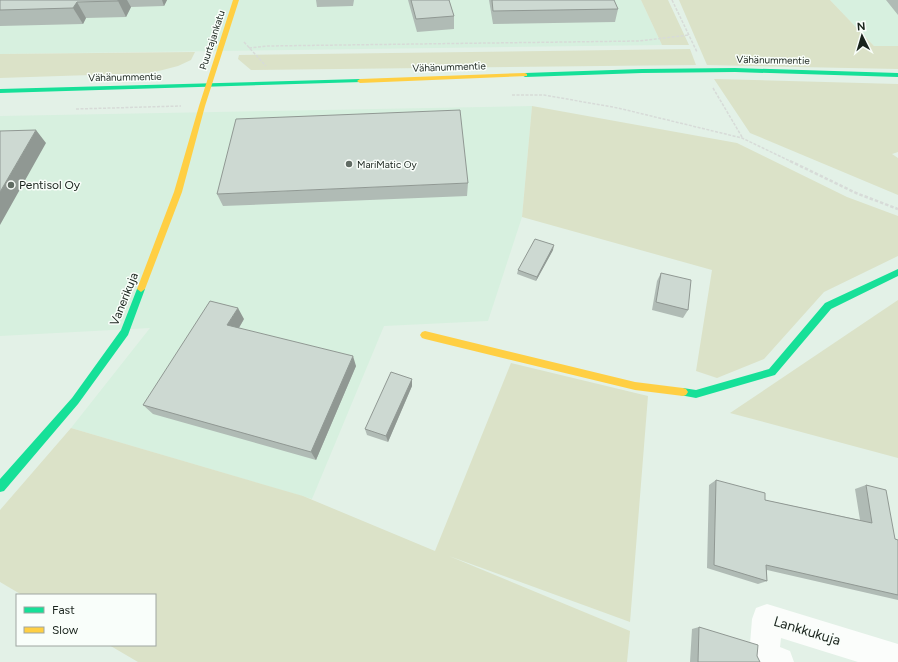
<svg xmlns="http://www.w3.org/2000/svg" width="898" height="662" viewBox="0 0 898 662" font-family="Figtree,sans-serif">
  <style>
    .built { fill: #d7f0df }
    .green { fill: #dbe2c8 }
    .lines { fill: none; stroke-linecap: round; stroke-linejoin: round }
    .path-far1 { stroke: #d7dbd8; stroke-width: 1.5; stroke-dasharray: 3 1.5; stroke-linecap: butt }
    .path { stroke: #d7dbd8; stroke-width: 2.5; stroke-dasharray: 3.5 2; stroke-linecap: butt }
    .street { fill: #fbfdfb; fill-rule: evenodd }
    .fast { fill: #16e098; fill-rule: evenodd }
    .slow { fill: #ffcf43; fill-rule: evenodd }
    .wall { fill: #b0bbb5 }
    .shaded-wall { fill: #909893 }
    .building { fill: #cdd9d2; stroke: #909893 }
    .poi-dot { fill: #606b63; stroke: #f9fefa; stroke-width: 1.5 }
    .labels { text-anchor: middle; dominant-baseline: central; stroke-width: 3; stroke-linejoin: round; paint-order: stroke }
    .far-street-label { font-size: 10px; fill: #19231c; stroke: #f9fefa }
    .far-poi-label { font-size: 10px; fill: #19231c; stroke: #f9fefa; text-anchor: start }
    .poi-label { font-size: 12px; fill: #19231c; stroke: #f9fefa; text-anchor: start }
    .street-label { font-size: 12px; fill: #19231c; stroke: #f9fefa }
    .near-street-label { font-size: 14px; fill: #19231c; stroke: #f9fefa }
  </style>
  <rect width="100%" height="100%" fill="#e3f1e7"/>
  <path class="built" d="M0,0H641L662,45L0,54Z
    M830,0H898V46H874Z
    M532,106L522,217L488,321L384,326L312,499L71,428L150,328L0,336V116Z"/>
  <path class="green" d="M641,0H668L689,45H662Z
    M679,0H830L874,46H898V69L707,65Z
    M690,49L696,65L251,70L238,59L239,55Z
    M195,52L191,60L178,66L151,73L0,78V54Z
    M714,79L898,84V152L892,154L898,158V195L750,133Z
    M532,106L737,143L847,197L898,216V256L824,292L764,359L717,378L696,371L712,270L522,217Z
    M898,300V458L730,413Z
    M511,363L648,396L630,622L449,556L630,631L627,662H138L109,645H155V595H22L0,582V510L71,428L303,496L435,551Z"/>
  <g class="lines">
    <path class="path-far1" d="M672,0L697,52
      M244,42L266,66
      M249,48L268,46L639,41L689,35
      M713,88L742,137
      M512,95H544L618,108L742,138L792,162
      M76,109L181,106"/>
    <path class="path" d="M790,161L856,193L898,209"/>
    <path class="street" d="M767,604L898,644V662H858L781,638L780,647L790,651L794,662H751L749,657L752,619L756,608Z"/>
    <path class="fast" d="M735,68L898,73V77L735,72L642,73L525,77L522,75L525,73L642,69Z
      M360,79L362,80V82L0,93V89Z
      M898,269V276L831,309L775,375L696,398L680,395L678,392L680,389L683,388L696,390L769,369L825,303Z
      M141,286L145,289L128,335L78,404L4,491L0,492V479L72,398L121,330L137,289Z"/>
    <path class="slow" d="M233,0H239L205,106L182,192L145,289L141,292L137,289L174,192L199,106Z
      M525,73L527,74V76L360,83L357,81L360,79Z
      M425,331L635,382L683,388L686,389L688,392L686,395L683,396L635,390L425,339L422,338L420,335L422,332Z"/>
  </g>
  <path class="wall" d="M0,0H167L164,6L131,7L126,17L86,18L83,24L0,26Z
    M316,0H354L353,6L317,7Z
    M408,0H449L454,16V29L417,32Z
    M489,0H614L618,9L615,22L493,24Z
    M886,0H898V15Z
    M468,183L467,196L223,206L217,194Z
    M553,250L536,281L517,274L518,270Z
    M661,273L688,310L683,318L652,310L657,281Z
    M244,319L239,328L356,366L316,460L153,414L143,405Z
    M412,379V386L388,442L367,435L365,429Z
    M716,480L765,500L860,520L855,489L866,485L895,539L898,540V600L767,570V581L758,584L707,568L709,485Z
    M699,627L757,656L760,662H690L692,629Z"/>
  <path class="shaded-wall" d="M118,0H127L131,7L126,17L118,1Z
    M162,0H167L164,6Z
    M77,2L86,18L83,24L73,8Z
    M36,130L46,143L0,225V192Z
    M554,245L553,250L536,281L537,277Z
    M238,308L244,319L234,336L227,325Z
    M353,356L356,366L316,460L311,452Z
    M412,379V386L388,442L386,436Z"/>
  <path class="building" d="M0,0H118V1L77,2L73,8L0,10Z
    M411,0H449L454,16L416,19Z
    M492,0H614L618,9L493,11Z
    M460,110L468,183L217,194L236,119Z
    M36,130L0,192V131Z
    M535,239L554,245L537,277L518,270Z
    M661,273L691,280L688,310L656,302Z
    M210,301L238,308L227,325L353,356L311,452L143,405Z
    M391,372L412,379L386,436L365,429Z
    M716,480L765,493V500L872,523L866,485L886,490L895,539L898,540V595L766,565L767,581L714,565Z
    M699,627L758,645L757,656L760,662H698Z"/>
  <g class="poi-dot">
    <circle cx="349" cy="164" r="4"/>
    <circle cx="11" cy="185" r="4"/>
  </g>
  <g class="labels">
    <g class="far-street-label">
      <text transform="translate(212 40) rotate(-72)">Puurtajankatu</text>
      <text transform="translate(773 60) rotate(1)">Vähänummentie</text>
      <text transform="translate(449 67) rotate(-2)">Vähänummentie</text>
      <text transform="translate(125 77) rotate(-1)">Vähänummentie</text>
    </g>
    <g class="far-poi-label">
      <text x="357" y="164">MariMatic Oy</text>
    </g>
    <g class="poi-label">
      <text x="19" y="185">Pentisol Oy</text>
    </g>
    <g class="street-label">
      <text transform="translate(124 299) rotate(-68)">Vanerikuja</text>
    </g>
    <g class="near-street-label">
      <text transform="translate(807 631) rotate(17)">Lankkukuja</text>
    </g>
  </g>
  <rect x="16" y="594" width="140" height="52" fill="#f9fefa" stroke="#9fa6a1"/>
  <rect x="24" y="607" width="20" height="6" fill="#16e098" stroke="#9fa6a1"/>
  <text x="52" y="614" font-size="12" fill="#19231c">Fast</text>
  <rect x="24" y="627" width="20" height="6" fill="#ffcf43" stroke="#9fa6a1"/>
  <text x="52" y="634" font-size="12" fill="#19231c">Slow</text>
  <g transform="translate(862 36) rotate(355)" stroke="#f9fefa" stroke-width="3" paint-order="stroke">
  <path d="M0-3L7 15L0 10L-7 15Z" fill="#19231c"/>
  <text y="-6" font-size="11" font-weight="bold" text-anchor="middle" fill="#19231c">N</text>
  </g>
</svg>
